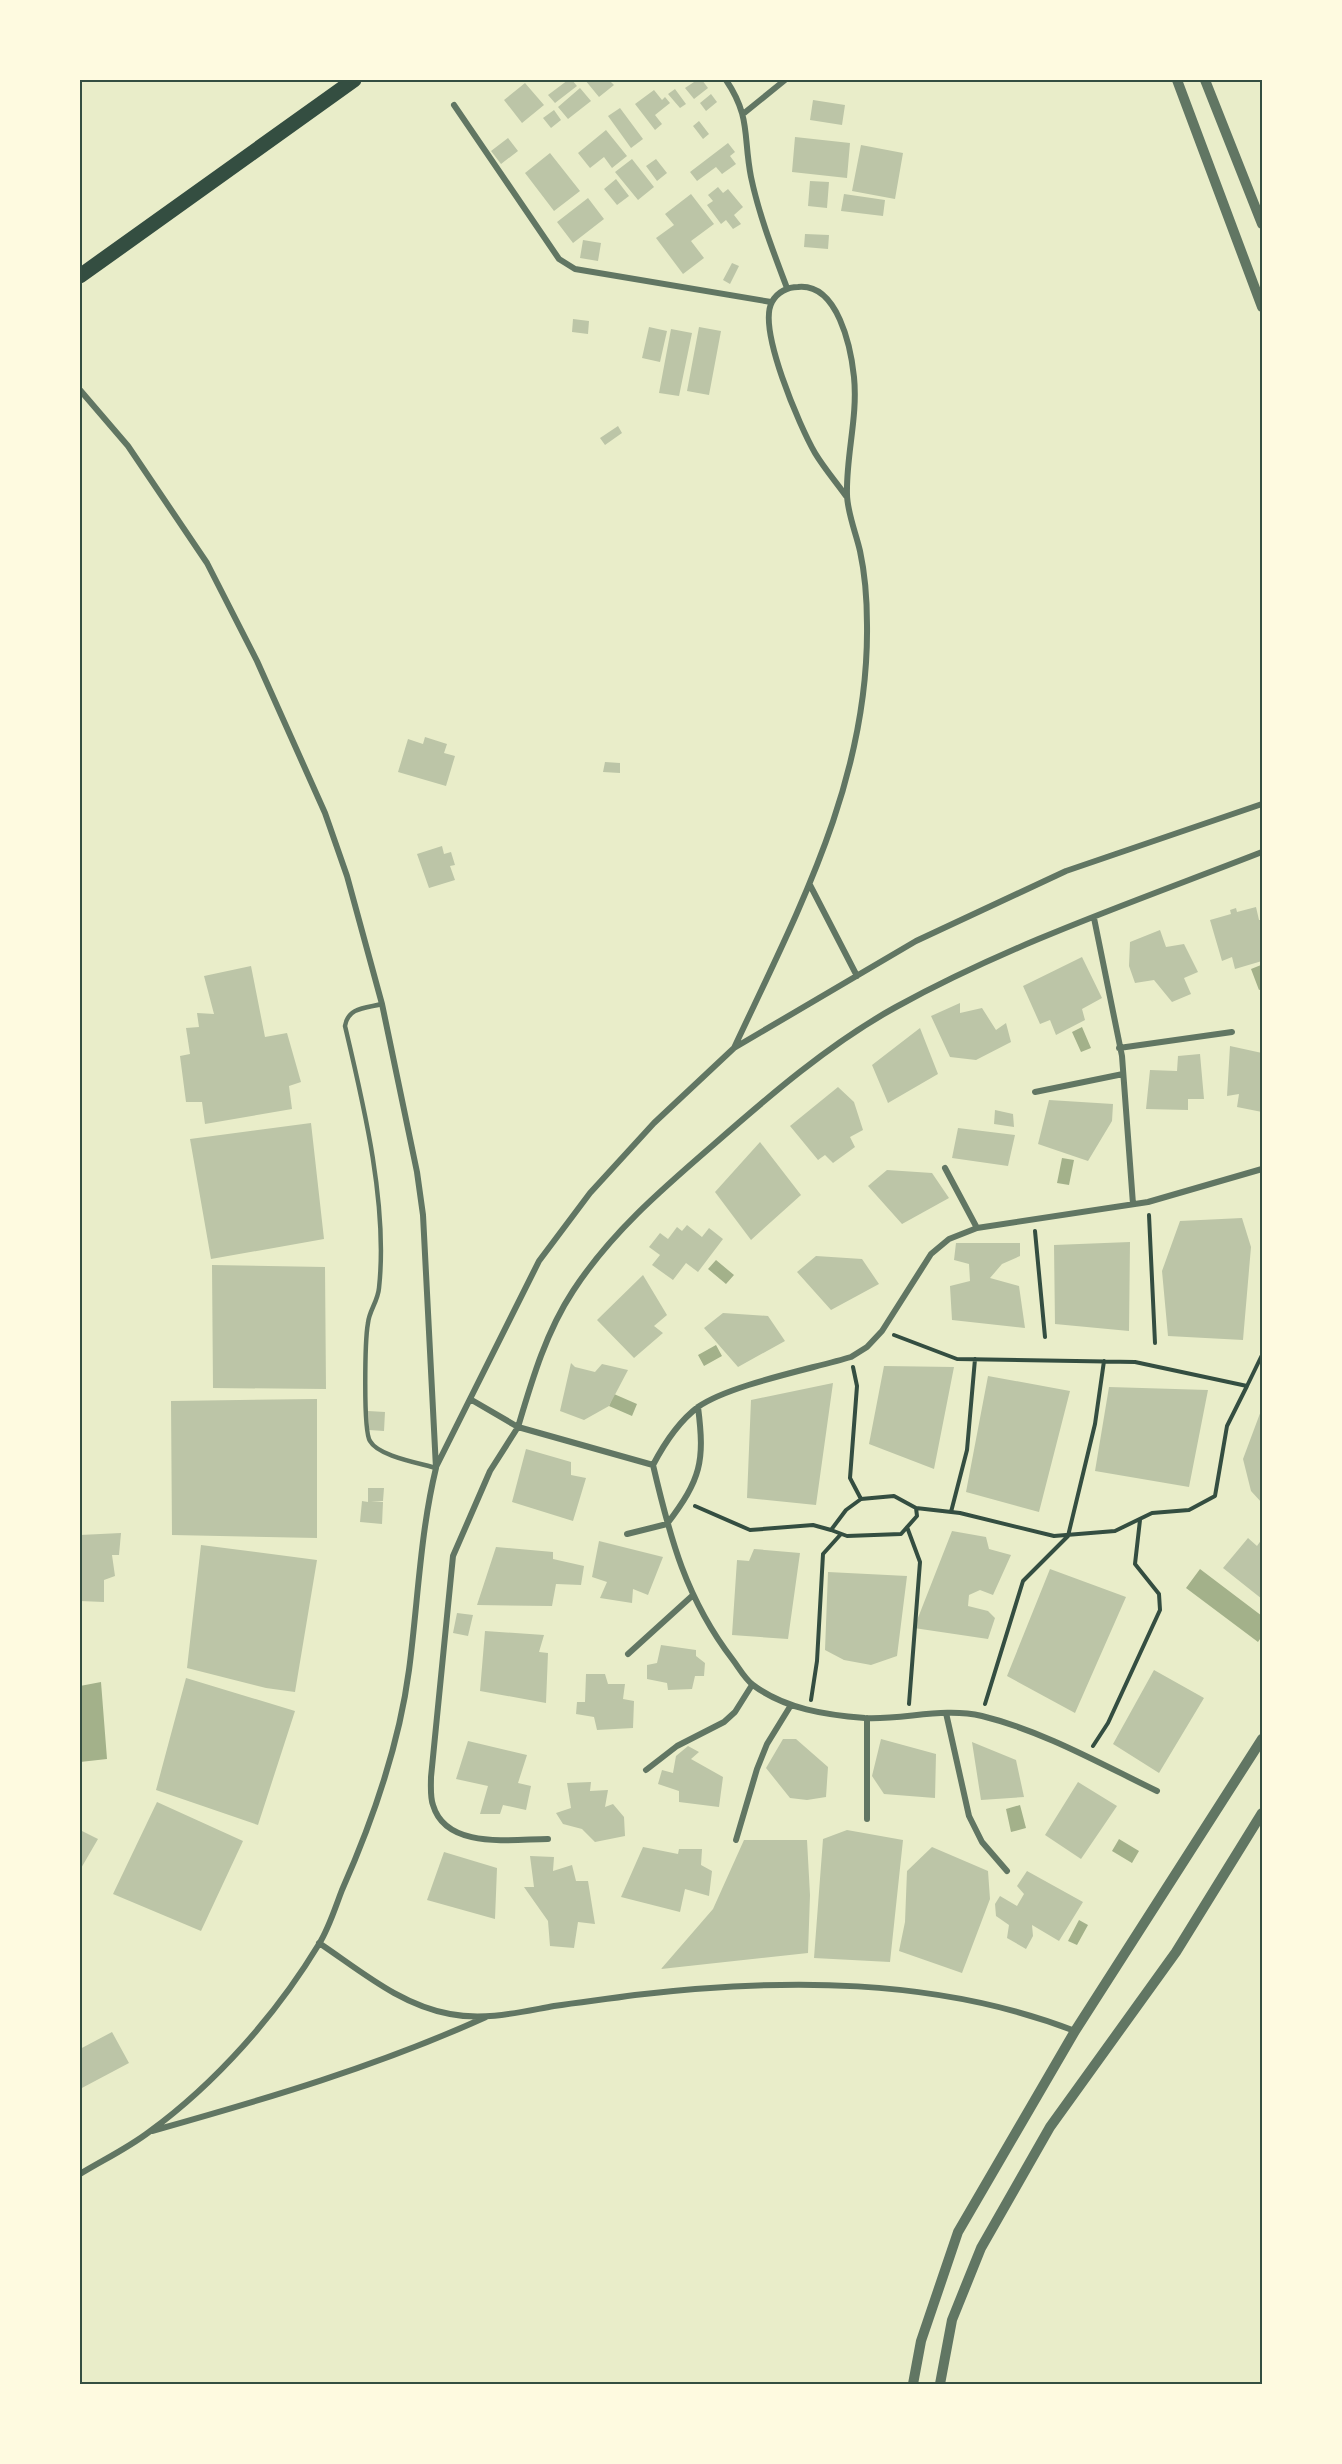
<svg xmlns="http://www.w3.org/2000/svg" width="1342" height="2464" viewBox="0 0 1342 2464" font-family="Commissioner,sans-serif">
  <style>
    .water { fill: #a3b18a }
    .building { fill: #bcc5a7 }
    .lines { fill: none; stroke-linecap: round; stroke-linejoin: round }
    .path { stroke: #344e41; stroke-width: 4 }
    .service { stroke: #617663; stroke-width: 4.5 }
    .minor { stroke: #617663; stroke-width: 6 }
    .tertiary { stroke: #617663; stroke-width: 10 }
    .trunk { stroke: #344e41; stroke-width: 15 }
    .neatline { fill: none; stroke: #344e41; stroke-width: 2 }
  </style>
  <rect width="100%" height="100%" fill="#e9edc9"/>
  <path class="water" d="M1261,965L1262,989L1259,990L1251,969Z
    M1082,1027L1091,1048L1081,1052L1072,1032Z
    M1062,1158L1074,1160L1069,1185L1057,1183Z
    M716,1260L734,1275L726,1284L708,1269Z
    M716,1345L722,1356L704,1366L698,1355Z
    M614,1394L637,1404L632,1416L609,1406Z
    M1200,1569L1262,1616V1636L1258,1642L1186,1588Z
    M101,1682L107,1759L80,1762V1686Z
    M1020,1805L1026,1828L1011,1832L1006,1809Z
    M1119,1839L1139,1851L1132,1863L1112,1851Z
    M1079,1920L1088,1925L1077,1945L1068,1941Z"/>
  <path class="building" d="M568,80H572L577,86L555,103L548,95Z
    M585,80H609L614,85L599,97Z
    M697,80H702L708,88L694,99L685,88Z
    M525,83L544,105L522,123L504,100Z
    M580,88L591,101L568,119L558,107Z
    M675,89L686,104L680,108L668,94Z
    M654,90L662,100L665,97L670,103L655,115L662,124L655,130L635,104Z
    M711,94L717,102L706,111L700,103Z
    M813,100L845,105L842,125L810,120Z
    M620,108L643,139L631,148L608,116Z
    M554,110L561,120L551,128L543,118Z
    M699,121L709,134L703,139L693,126Z
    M606,130L627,156L612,168L604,157L590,168L578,153Z
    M795,137L850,143L847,178L792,172Z
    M508,138L518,151L501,164L491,151Z
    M728,143L735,152L730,156L736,164L722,174L716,167L697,181L690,172Z
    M861,145L903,153L895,199L852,191Z
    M550,153L580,191L554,211L525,173Z
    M632,159L654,187L638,200L615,172Z
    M656,159L667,173L657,181L646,166Z
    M616,179L629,196L617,205L604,189Z
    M810,181L829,182L827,208L808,206Z
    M718,187L723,193L728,189L743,207L734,215L741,224L733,229L726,220L721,224L707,205L713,201L708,195Z
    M691,194L714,224L691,241L704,258L683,274L656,238L674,225L665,214Z
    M844,194L885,200L883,216L841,211Z
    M588,198L604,219L573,243L557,222Z
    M805,234L829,235L828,249L804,247Z
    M583,240L601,243L598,261L580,258Z
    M732,263L739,266L730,284L723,280Z
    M573,319L589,321L588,334L572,332Z
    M649,327L667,331L660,362L642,358Z
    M699,327L721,331L709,395L687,391Z
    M671,329L692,333L679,396L659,393Z
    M618,426L622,433L605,445L600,438Z
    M425,737L447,744L444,753L455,756L446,786L398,772L408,739L423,744Z
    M605,762L620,763V773L603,772Z
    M442,846L444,854L451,852L455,865L450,866L455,880L429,888L417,854Z
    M1256,907L1259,920H1262V961L1235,969L1232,957L1222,961L1210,920L1231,914L1230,910L1236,908L1237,912Z
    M1160,930L1166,947L1184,944L1198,972L1184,978L1191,994L1172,1002L1154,980L1135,983L1129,966L1130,942Z
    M1082,957L1102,998L1082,1009L1085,1020L1056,1035L1050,1020L1040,1024L1023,986Z
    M251,966L265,1037L287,1033L301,1082L289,1086L292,1109L205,1124L202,1102H186L180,1056L190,1054L186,1028L199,1027L197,1013L214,1014L204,976Z
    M960,1003V1013L982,1008L996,1030L1006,1023L1011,1042L976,1060L950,1057L931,1016Z
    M920,1028L938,1074L888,1103L872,1065Z
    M1230,1046L1262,1053V1112L1237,1107L1239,1094L1227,1096Z
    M1200,1054L1204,1099H1188V1110L1146,1109L1150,1070L1177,1071L1178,1056Z
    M838,1087L854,1102L863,1130L850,1137L855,1147L833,1163L825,1155L818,1160L790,1126Z
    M1049,1100L1113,1104L1112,1121L1088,1161L1038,1144Z
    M995,1110L1013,1114L1014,1127L994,1124Z
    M311,1123L324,1239L211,1259L190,1139Z
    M958,1128L1015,1135L1008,1166L952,1158Z
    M760,1142L801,1195L751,1240L715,1192Z
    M887,1170L932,1173L949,1198L902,1224L868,1186Z
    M1242,1218L1251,1247L1243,1340L1168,1336L1162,1271L1180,1221Z
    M687,1225L702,1237L709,1228L723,1239L698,1272L686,1263L673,1280L652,1265L660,1255L649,1247L660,1233L668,1239L677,1227L682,1231Z
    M1130,1242L1129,1331L1055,1324L1054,1245Z
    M956,1243H1020V1256L1002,1264L990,1278L1019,1286L1025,1328L952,1320L950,1286L970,1281L969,1264L954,1260Z
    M816,1256L862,1259L879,1284L831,1310L797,1272Z
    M212,1265L325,1267L326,1389L213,1388Z
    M643,1275L667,1315L654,1326L663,1333L634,1358L597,1320Z
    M723,1313L768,1316L785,1341L738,1367L704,1328Z
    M571,1363L575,1367L595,1372L602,1364L628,1370L609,1406L584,1420L560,1411Z
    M884,1366L954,1367L934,1469L869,1444Z
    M988,1376L1070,1391L1039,1512L966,1492Z
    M833,1383L816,1505L747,1498L751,1400Z
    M1109,1387L1208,1390L1189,1487L1095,1471Z
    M317,1399V1538L172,1535L171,1401Z
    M1262,1408V1503L1251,1491L1243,1459Z
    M368,1411L385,1412L384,1431L369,1430Z
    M526,1449L571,1462V1475L586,1478L573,1521L512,1502Z
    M368,1488H384L383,1501L371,1502H383L382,1524L360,1522L362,1501L368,1502Z
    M952,1531L986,1537L989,1549L1011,1555L993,1595L980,1590L969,1595L968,1606L988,1611L995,1618L988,1639L914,1628Z
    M121,1533L119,1555H112L115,1576L104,1580V1602L80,1601V1535Z
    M1248,1538L1257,1546L1262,1539V1599L1223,1568Z
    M599,1541L663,1557L648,1595L633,1589L632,1603L600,1598L607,1582L592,1577Z
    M201,1545L317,1560L295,1692L266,1688L187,1668Z
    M496,1547L553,1552V1559L584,1566L581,1585L556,1584L552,1606L477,1605Z
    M754,1549L800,1553L788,1639L732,1635L737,1560L749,1561Z
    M1050,1569L1126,1597L1075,1713L1007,1676Z
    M828,1572L907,1576L897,1656L871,1665L844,1660L825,1650Z
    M457,1613L473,1615L468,1636L453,1633Z
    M485,1631L544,1635L539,1652L548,1653L546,1703L480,1691Z
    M661,1645L696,1650V1656L705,1663L704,1676H695L692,1689L668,1690L667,1683L647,1679V1665L657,1663Z
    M1154,1670L1204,1698L1159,1773L1113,1744Z
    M586,1674H605L608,1684H625L623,1699L634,1701L633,1728L597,1730L594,1717L576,1714L577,1702H585Z
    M186,1678L295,1711L258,1825L156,1790Z
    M783,1739H796L828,1767L826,1797L807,1800L790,1798L766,1768Z
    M881,1739L936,1754L935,1798L884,1794L872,1776Z
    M468,1741L527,1755L518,1783L531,1786L526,1810L503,1805L500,1814H480L488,1786L456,1779Z
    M972,1742L1016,1760L1024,1797L981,1800Z
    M688,1746L699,1752L691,1759L723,1777L719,1807L679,1802V1791L658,1784L662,1770L673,1773L676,1756Z
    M591,1782L590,1791L608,1790L605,1807L613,1804L624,1817L625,1836L595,1842L582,1829L563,1824L556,1813L571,1808L567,1783Z
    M1078,1782L1117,1806L1081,1859L1045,1835Z
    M157,1802L243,1841L201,1931L113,1894Z
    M80,1830L98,1839L80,1870Z
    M847,1830L903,1840L890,1962L814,1958L823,1839Z
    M744,1840H807L810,1895L808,1953L661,1969L713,1909Z
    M643,1847L678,1854L679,1849H702L701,1865L712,1871L709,1896L685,1889L680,1912L621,1897Z
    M932,1847L988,1871L990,1899L962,1973L899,1951L905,1922L907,1871Z
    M444,1852L497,1868L495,1919L427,1900Z
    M530,1856L554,1857L553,1871L572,1865L576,1881H588L595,1924L578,1922L574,1948L550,1946L548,1921L524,1887H534Z
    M1027,1871L1083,1902L1059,1941L1032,1925L1033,1936L1026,1949L1007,1938L1009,1925L996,1916L995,1904L1000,1896L1017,1906L1024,1894L1017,1886Z
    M112,2032L129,2063L80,2089V2049Z"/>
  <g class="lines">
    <path class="path" d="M1149,1215L1155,1343
      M1035,1231L1045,1337
      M894,1335L957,1359L1135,1362L1247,1386L1262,1355
      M853,1367L857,1386L850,1478L861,1499L846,1510L831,1530L847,1536L901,1534L917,1516L916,1508
      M861,1499L894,1496L916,1508L960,1513L1054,1536L1115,1531L1152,1513L1189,1510L1215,1496L1227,1426L1247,1386
      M695,1506L750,1530L813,1525L831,1530
      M951,1512L967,1450L975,1359
      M907,1527L920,1562L909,1704
      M811,1700L817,1661L823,1554L841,1534
      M985,1704L1023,1581L1068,1536L1095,1424L1104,1361
      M1093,1746L1108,1723L1160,1610L1159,1594L1135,1564L1140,1520"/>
    <path class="service" d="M382,1004C366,1008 348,1007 345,1026C364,1106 388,1206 379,1288C378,1301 369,1311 368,1323C365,1339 363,1430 370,1441C378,1456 419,1463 436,1468"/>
    <path class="minor" d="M726,80C751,117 743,136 751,177C759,215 773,251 787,288
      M454,105L559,259L575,269L771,302
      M743,114L785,80
      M80,390L128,446L207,563L257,661L325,813L347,876L382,1004L417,1172L423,1215L436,1468C420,1534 418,1602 409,1670C399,1746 373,1820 342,1890C335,1908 329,1928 319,1944C276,2015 216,2083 149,2132C128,2148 103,2160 80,2174
      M1262,852C1139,900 1012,943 896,1007C829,1044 769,1096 712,1146C661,1190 610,1234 573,1291C546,1332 532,1380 518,1427L653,1465C664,1444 678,1422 698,1407C729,1385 811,1369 851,1357L867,1347L882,1331L931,1254L949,1239L977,1228L1148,1202L1262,1169
      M810,885L857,976
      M1094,918L1122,1056L1133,1204
      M734,1048C798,911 869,780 867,625C867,602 865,574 860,551C856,533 847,512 847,494C846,455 858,417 854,377C851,348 838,283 798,287C788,287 777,292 772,302C757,328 800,427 815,453C824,468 836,482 846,496
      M1119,1048L1232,1032
      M1035,1092L1123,1074
      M945,1168L977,1228
      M470,1399L518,1427L490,1471L453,1556L431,1777C431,1786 430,1797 433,1805C446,1850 512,1839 548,1839
      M653,1465C670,1538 686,1599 733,1660C739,1668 745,1679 753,1685C785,1709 826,1715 865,1718C904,1720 943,1707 982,1716C1043,1731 1101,1764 1157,1791
      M436,1467L539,1261L590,1193L654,1123L734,1048L916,941L1066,871L1262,804
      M627,1534L667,1524C701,1479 705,1462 698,1407
      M628,1654L692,1596
      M946,1713L969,1816L982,1842L1007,1871
      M867,1718V1819
      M646,1770L677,1746L724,1722L735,1712L752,1685
      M736,1840L757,1769L767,1744L791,1705
      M319,1943C361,1971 400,2005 450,2014C485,2021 520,2012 554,2006C581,2002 608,1999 635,1995C781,1978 936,1977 1075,2031
      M152,2131C266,2099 378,2066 486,2017"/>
    <path class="tertiary" d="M1177,80L1262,307
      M1205,80L1262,224
      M913,2384L921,2341L958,2232L1075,2031L1262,1739
      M940,2384L952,2320L981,2248L1050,2127L1176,1952L1262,1813"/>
    <path class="trunk" d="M80,276L354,80"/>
  </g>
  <rect width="1342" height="2464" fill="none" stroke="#fefae0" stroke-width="162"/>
  <rect x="81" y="81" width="1180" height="2302" class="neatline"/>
</svg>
